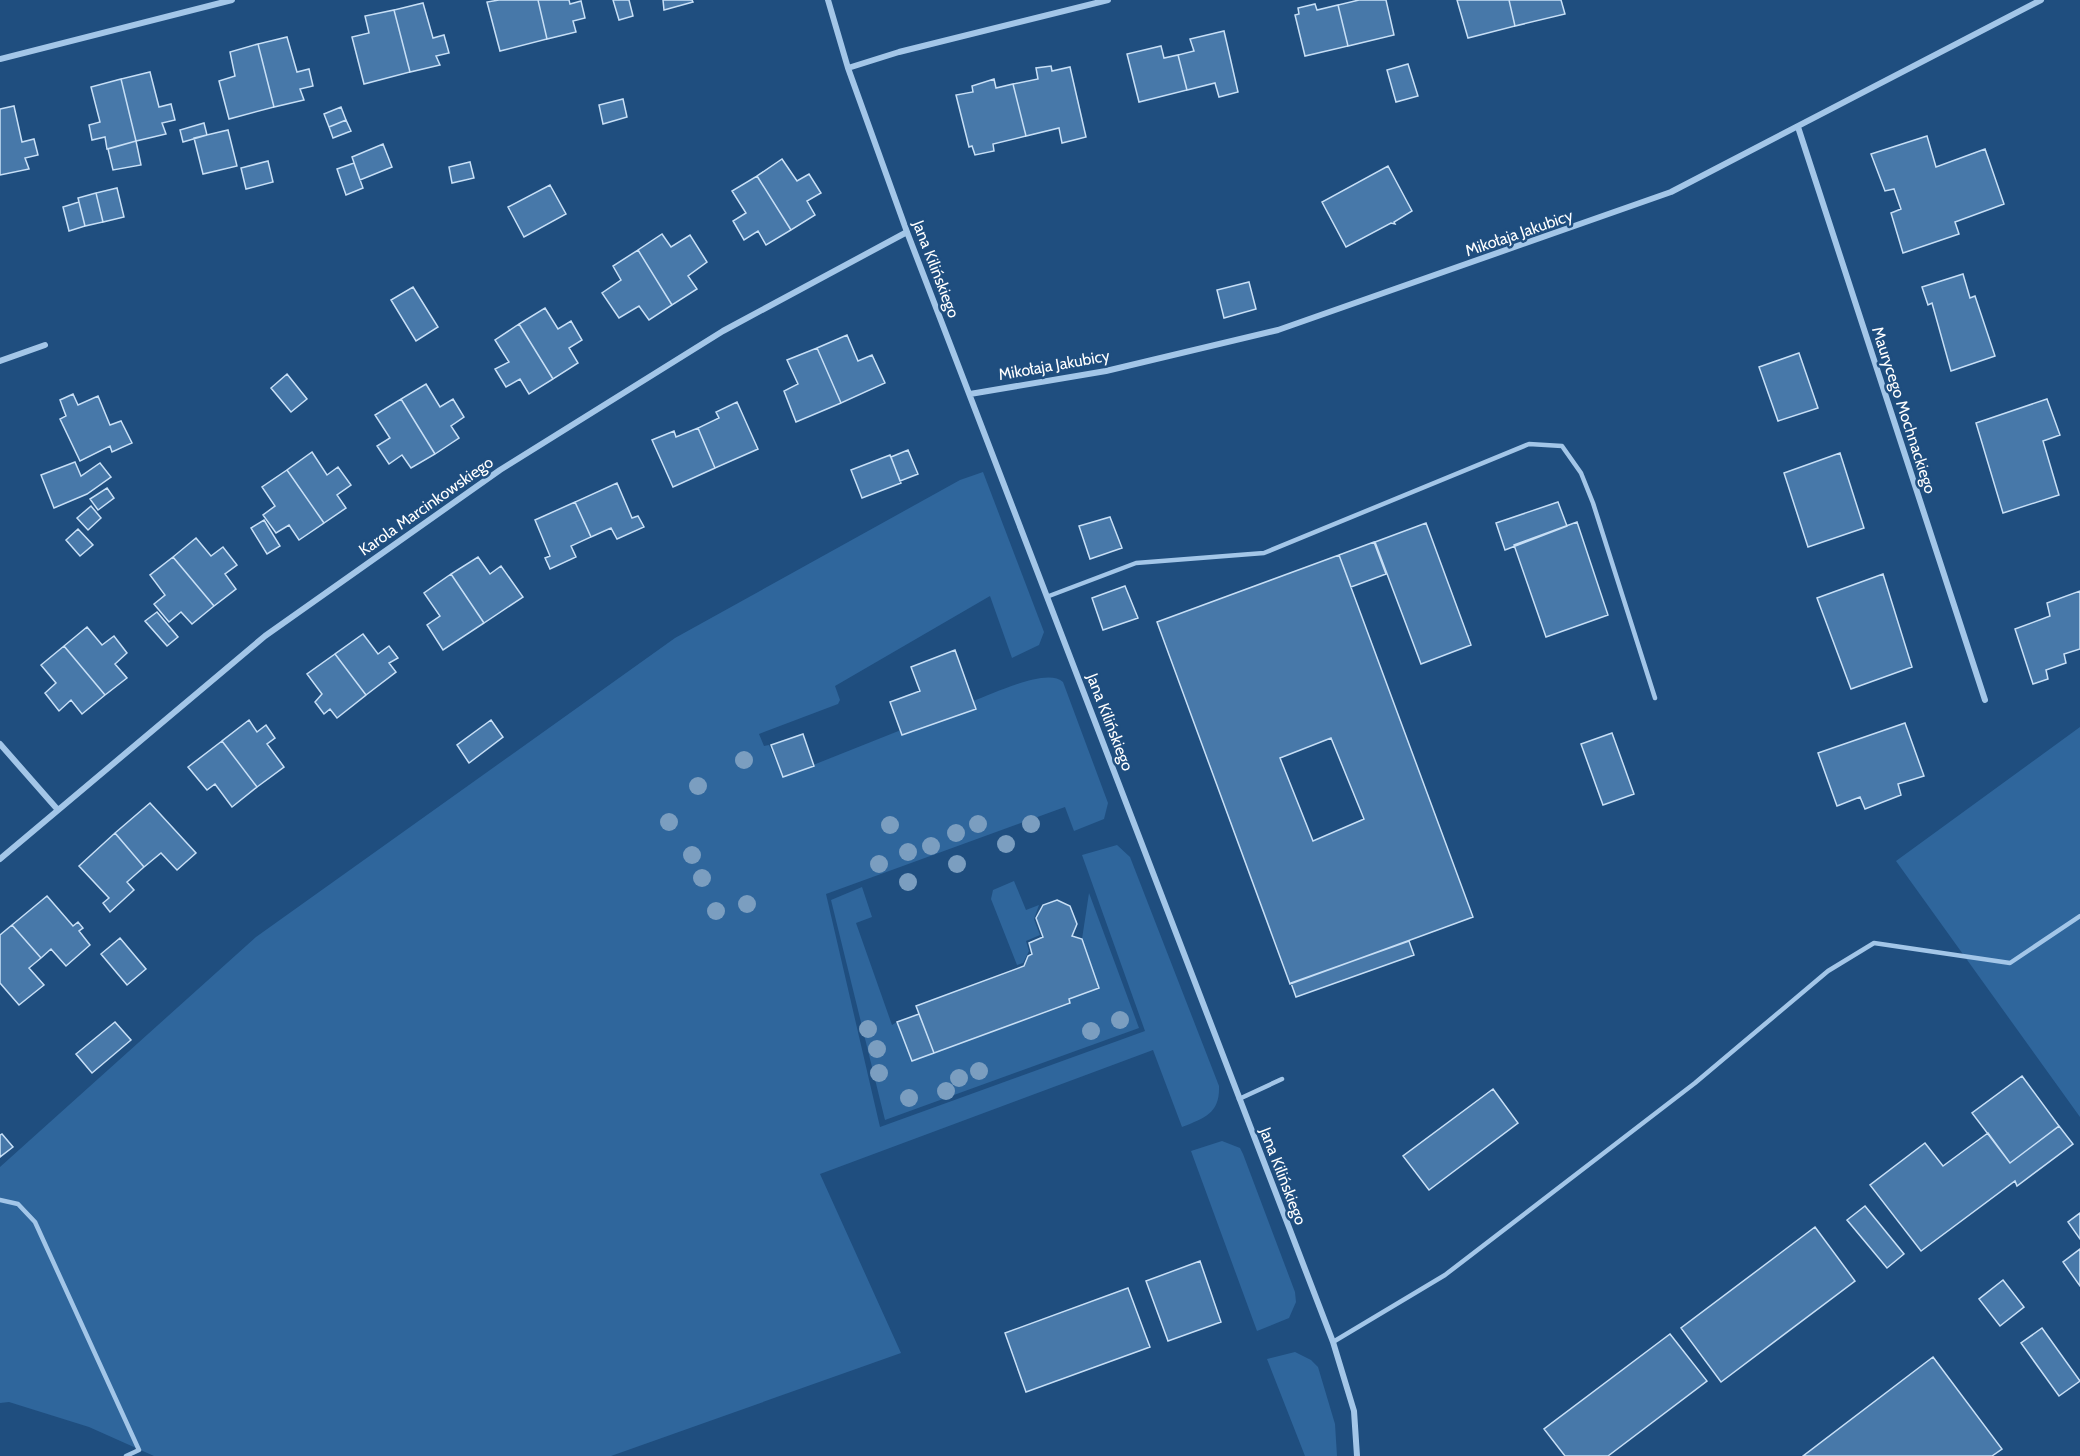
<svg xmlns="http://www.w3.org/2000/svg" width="2080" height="1456" viewBox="0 0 2080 1456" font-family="Cabin,sans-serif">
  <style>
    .green { fill: #2f669c }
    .building { fill: #4778a9; stroke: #c7dff6; stroke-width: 1.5; fill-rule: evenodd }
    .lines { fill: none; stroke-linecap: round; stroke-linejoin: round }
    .service { stroke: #a3c6e8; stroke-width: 4.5 }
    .minor { stroke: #a3c6e8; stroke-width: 6 }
    .tree { fill: #7b9ec0 }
    .labels { text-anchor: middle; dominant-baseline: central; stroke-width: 5; stroke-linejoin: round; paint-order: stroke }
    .street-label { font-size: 16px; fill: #fff; stroke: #1f4e7f }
  </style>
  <rect width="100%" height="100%" fill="#1f4e7f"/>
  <path class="green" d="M983,472L1044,632L1039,645L1012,658L990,596L835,686L840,700L838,704L759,734L764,746L769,745L783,777L901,730L903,735L975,709L973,701C993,694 1047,667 1063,682L1108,803L1104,819L1074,831L1065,807L826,894L880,1127L1145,1031L1082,855L1117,845L1130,857L1219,1086C1220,1113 1205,1118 1182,1127L1153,1050L820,1174L901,1353L611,1456H154L89,1427L9,1402L0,1403V1167L256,937L675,638L960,480Z
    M2080,727V1117L1896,861Z
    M1014,881L1026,910L1039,905L1034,919L1040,935L1026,941L1029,951L1023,963L1017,965L991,899L993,890Z
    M862,887L872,917L856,923L892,1025L897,1022L912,1061L1070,1004L1069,999L1099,988L1082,939L1089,893L1139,1028L885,1120L831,900Z
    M1222,1141L1240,1148L1243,1154L1295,1292L1296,1302L1289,1318L1257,1331L1191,1151Z
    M1295,1352L1311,1360L1318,1367L1335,1424L1337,1456H1305L1267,1359Z"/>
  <path class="building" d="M499,0H538L547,39L500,51L487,2Z
    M538,0H569L570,4L581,1L585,18L573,21L576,32L547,39Z
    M613,0H629L633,16L619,20Z
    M663,0H692L693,2L664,10Z
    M1359,0H1386L1394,35L1348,46L1338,5Z
    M1457,0H1509L1515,26L1468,38Z
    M1509,0H1561L1565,14L1515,26Z
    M423,3L433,38L444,35L449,53L436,56L440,65L410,72L394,10Z
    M1315,4L1317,10L1338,5L1348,46L1305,56L1295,15L1299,14L1298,8Z
    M394,10L410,72L364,84L352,37L369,33L365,16Z
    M1224,31L1238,92L1219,97L1215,83L1187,90L1178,55L1194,51L1190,39Z
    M287,37L297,72L309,69L313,86L300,89L304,100L274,107L258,44Z
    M258,44L274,107L229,119L219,81L235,76L230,52Z
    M1161,46L1164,58L1178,55L1187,90L1139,102L1127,54Z
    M1408,64L1418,96L1396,102L1387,70Z
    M1051,66L1052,71L1070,67L1086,137L1062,143L1059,128L1026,136L1013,84L1038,79L1036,68Z
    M150,72L159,107L171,104L175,120L162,123L166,134L136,141L121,79Z
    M121,79L136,141L107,149L105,137L92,140L89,125L100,122L91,87Z
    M994,79L996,88L1013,84L1026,136L993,144L994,151L975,155L972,146L969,147L956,95L973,92L972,86Z
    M623,99L627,117L603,124L599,105Z
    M14,106L22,142L34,139L38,155L25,158L29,169L0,175V109Z
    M341,107L346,120L329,127L324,114Z
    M346,120L351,131L333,138L329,127Z
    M204,123L207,135L183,142L180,130Z
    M228,130L237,166L203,174L194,138Z
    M1927,136L1936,167L1985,149L2004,204L1955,222L1959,234L1903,253L1891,213L1901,209L1894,189L1885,191L1871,154Z
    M136,141L141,165L113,170L108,149Z
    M383,144L392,167L360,180L352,157Z
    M782,159L797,181L809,174L821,193L807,201L815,215L791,230L757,176Z
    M268,161L273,182L246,189L241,168Z
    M470,162L474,178L452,183L449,167Z
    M354,163L363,188L346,195L337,169Z
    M1388,166L1412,211L1394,222L1395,224L1391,223L1346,247L1322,202Z
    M757,176L791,230L766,245L758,231L744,240L733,221L746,213L732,191Z
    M550,185L566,214L524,237L508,207Z
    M117,188L124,217L103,222L96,193Z
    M96,193L103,222L85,226L78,198Z
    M79,202L85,226L69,231L63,207Z
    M662,234L671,247L690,235L707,262L688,276L697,289L672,305L638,250Z
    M638,250L672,305L649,320L639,306L619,318L602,293L621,280L613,266Z
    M1963,274L1970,298L1975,296L1995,356L1951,371L1932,303L1928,305L1922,287Z
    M1249,282L1256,309L1224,318L1217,290Z
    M413,287L438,327L416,341L391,300Z
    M545,308L558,329L571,321L582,340L569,348L578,363L553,379L519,324Z
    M519,324L553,379L529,394L520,379L506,387L495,369L509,362L495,340Z
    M847,335L858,361L872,355L885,383L841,403L817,348Z
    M817,348L841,403L796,422L784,391L798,384L787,360Z
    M1799,353L1818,408L1778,421L1759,367Z
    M287,374L307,399L291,412L271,388Z
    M426,384L440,407L453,399L464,417L451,426L459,438L435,454L401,399Z
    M73,394L78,405L98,396L110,425L121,421L132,443L112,452L110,446L80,461L60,419L66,416L60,400Z
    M401,399L435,454L411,468L402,455L389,464L377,446L390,438L375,415Z
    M2047,399L2060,435L2043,441L2059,495L2003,513L1976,423Z
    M737,402L758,449L715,468L698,428L719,418L716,412Z
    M698,428L715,468L673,487L652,440L674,431L676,437Z
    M908,450L918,474L900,481L891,457Z
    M312,452L327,475L338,467L351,485L337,495L346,508L324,523L287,470Z
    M1840,453L1864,528L1808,547L1784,473Z
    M890,455L901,483L862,498L851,470Z
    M75,462L81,476L100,463L111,477L87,494L54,508L41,475Z
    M287,470L324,523L299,540L289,525L276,533L263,515L275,506L262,487Z
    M617,483L632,518L638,516L644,527L617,539L611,528L591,537L575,502Z
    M107,488L114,498L98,510L90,499Z
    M575,502L591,537L571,546L576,557L550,569L545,558L550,556L535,520Z
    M1558,502L1567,526L1505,550L1496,523Z
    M91,506L101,518L88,530L77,518Z
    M1110,517L1122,548L1090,559L1079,526Z
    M264,520L280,546L267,554L251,528Z
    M1577,522L1608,615L1546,637L1514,545Z
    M1426,523L1471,645L1421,664L1375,542Z
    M78,529L93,545L80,556L66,540Z
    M196,538L211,556L223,547L237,565L225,574L236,589L214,606L173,557Z
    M1374,542L1386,574L1351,587L1339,555Z
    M1339,555L1473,917L1290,984L1157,622ZM1331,738L1364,819L1313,841L1280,758Z
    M173,557L214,606L192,624L181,612L169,622L154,604L165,595L150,575Z
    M478,557L490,574L501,566L523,597L484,623L451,574Z
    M451,574L484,623L443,650L427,625L440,616L424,593Z
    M1883,574L1912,667L1851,689L1817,598Z
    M1125,586L1138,618L1103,630L1092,598Z
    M2080,591V649L2064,654L2066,663L2046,670L2048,679L2033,684L2015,629L2050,616L2047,603Z
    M157,612L178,637L167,646L145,621Z
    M87,627L102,645L114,636L127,653L115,664L127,678L105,695L64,646Z
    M363,634L378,654L389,646L398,658L389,663L396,672L366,695L335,654Z
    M64,646L105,695L82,714L71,700L59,711L45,693L56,683L41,665Z
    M955,650L976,709L902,735L890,702L920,691L911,667Z
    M335,654L366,695L337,718L330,709L324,714L315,702L322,694L307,674Z
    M249,720L257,732L266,725L275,738L267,744L284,767L257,787L222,741Z
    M491,720L503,737L469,763L457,745Z
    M1905,723L1924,776L1898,784L1901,795L1865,809L1860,797L1837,806L1818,753Z
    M1612,733L1634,794L1603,805L1581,744Z
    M803,734L814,766L783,777L771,745Z
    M222,741L257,787L232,807L215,784L207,790L188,767Z
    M150,803L196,853L177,870L161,853L144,867L115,833Z
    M115,833L144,867L127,882L134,890L110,912L103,903L109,898L79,866Z
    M47,896L73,926L78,922L83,928L79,931L90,945L66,966L51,949L41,958L12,925Z
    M1057,900L1070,906L1077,924L1072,936L1082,939L1099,988L1069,999L1070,1003L934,1053L916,1006L1024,966L1028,956L1032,954L1029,943L1043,937L1036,918L1043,905Z
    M12,925L41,958L29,968L44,985L19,1005L0,983V935Z
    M120,938L146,969L127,985L101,954Z
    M1409,941L1414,955L1296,997L1291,983Z
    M919,1014L934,1053L912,1061L897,1022Z
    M115,1022L131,1040L92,1073L76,1054Z
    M2022,1076L2059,1126L2010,1163L1972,1113Z
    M1493,1089L1518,1123L1429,1190L1403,1156Z
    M2059,1126L2073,1144L2017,1186L2015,1181L1921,1251L1870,1185L1925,1143L1943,1166L1988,1133L2010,1163Z
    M2,1134L13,1147L0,1157V1135Z
    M1865,1206L1904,1254L1887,1268L1847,1220Z
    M2080,1213V1239L2068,1222Z
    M1815,1227L1855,1281L1721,1382L1681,1328Z
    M2080,1249V1286L2063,1262Z
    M1200,1261L1221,1322L1168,1341L1146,1281Z
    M2003,1280L2024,1307L2000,1326L1979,1299Z
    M1128,1288L1150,1347L1026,1392L1005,1333Z
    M2042,1328L2080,1381L2059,1396L2021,1343Z
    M1670,1334L1707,1381L1608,1456H1565L1544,1429Z
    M1933,1357L2002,1449L1992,1456H1803Z"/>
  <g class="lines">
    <path class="service" d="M1049,596L1136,563L1264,553L1529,444L1562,446L1581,473L1593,503L1655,698
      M1239,1099L1282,1079
      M0,1200L18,1204L35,1222L139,1450L126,1456
      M1333,1342L1445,1275L1695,1083L1828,971L1874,943L2010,963L2080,916"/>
    <path class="minor" d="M828,0L848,68L907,232L1333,1342L1354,1411L1357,1456
      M0,59L232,0
      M848,68L899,52L1108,0
      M1798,127L1985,700
      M0,361L45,345
      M970,394L1106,371L1278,330L1671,192L2041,0
      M0,744L58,810
      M0,859L265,636L500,470L723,331L907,232"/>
  </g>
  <g class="tree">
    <circle cx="744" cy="760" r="9"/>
    <circle cx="698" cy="786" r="9"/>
    <circle cx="669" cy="822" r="9"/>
    <circle cx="978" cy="824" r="9"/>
    <circle cx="1031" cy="824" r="9"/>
    <circle cx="890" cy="825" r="9"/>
    <circle cx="956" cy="833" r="9"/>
    <circle cx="1006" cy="844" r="9"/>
    <circle cx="931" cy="846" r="9"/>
    <circle cx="908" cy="852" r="9"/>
    <circle cx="692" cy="855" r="9"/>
    <circle cx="879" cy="864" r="9"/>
    <circle cx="957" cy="864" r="9"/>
    <circle cx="702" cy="878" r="9"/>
    <circle cx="908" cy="882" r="9"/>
    <circle cx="747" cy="904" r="9"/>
    <circle cx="716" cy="911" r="9"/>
    <circle cx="1120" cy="1020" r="9"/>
    <circle cx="868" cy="1029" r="9"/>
    <circle cx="1091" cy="1031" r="9"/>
    <circle cx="877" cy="1049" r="9"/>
    <circle cx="979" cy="1071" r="9"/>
    <circle cx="879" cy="1073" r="9"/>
    <circle cx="959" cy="1078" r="9"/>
    <circle cx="946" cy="1091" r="9"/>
    <circle cx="909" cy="1098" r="9"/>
  </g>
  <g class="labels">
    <g class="street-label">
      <text transform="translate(1519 233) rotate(-19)">Mikołaja Jakubicy</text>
      <text transform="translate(936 269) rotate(69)">Jana Kilińskiego</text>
      <text transform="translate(1054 365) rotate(-10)">Mikołaja Jakubicy</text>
      <text transform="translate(1904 410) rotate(72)">Maurycego Mochnackiego</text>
      <text transform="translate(426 506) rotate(-35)">Karola Marcinkowskiego</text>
      <text transform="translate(1110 722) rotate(69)">Jana Kilińskiego</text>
      <text transform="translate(1283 1176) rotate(69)">Jana Kilińskiego</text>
    </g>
  </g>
</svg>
